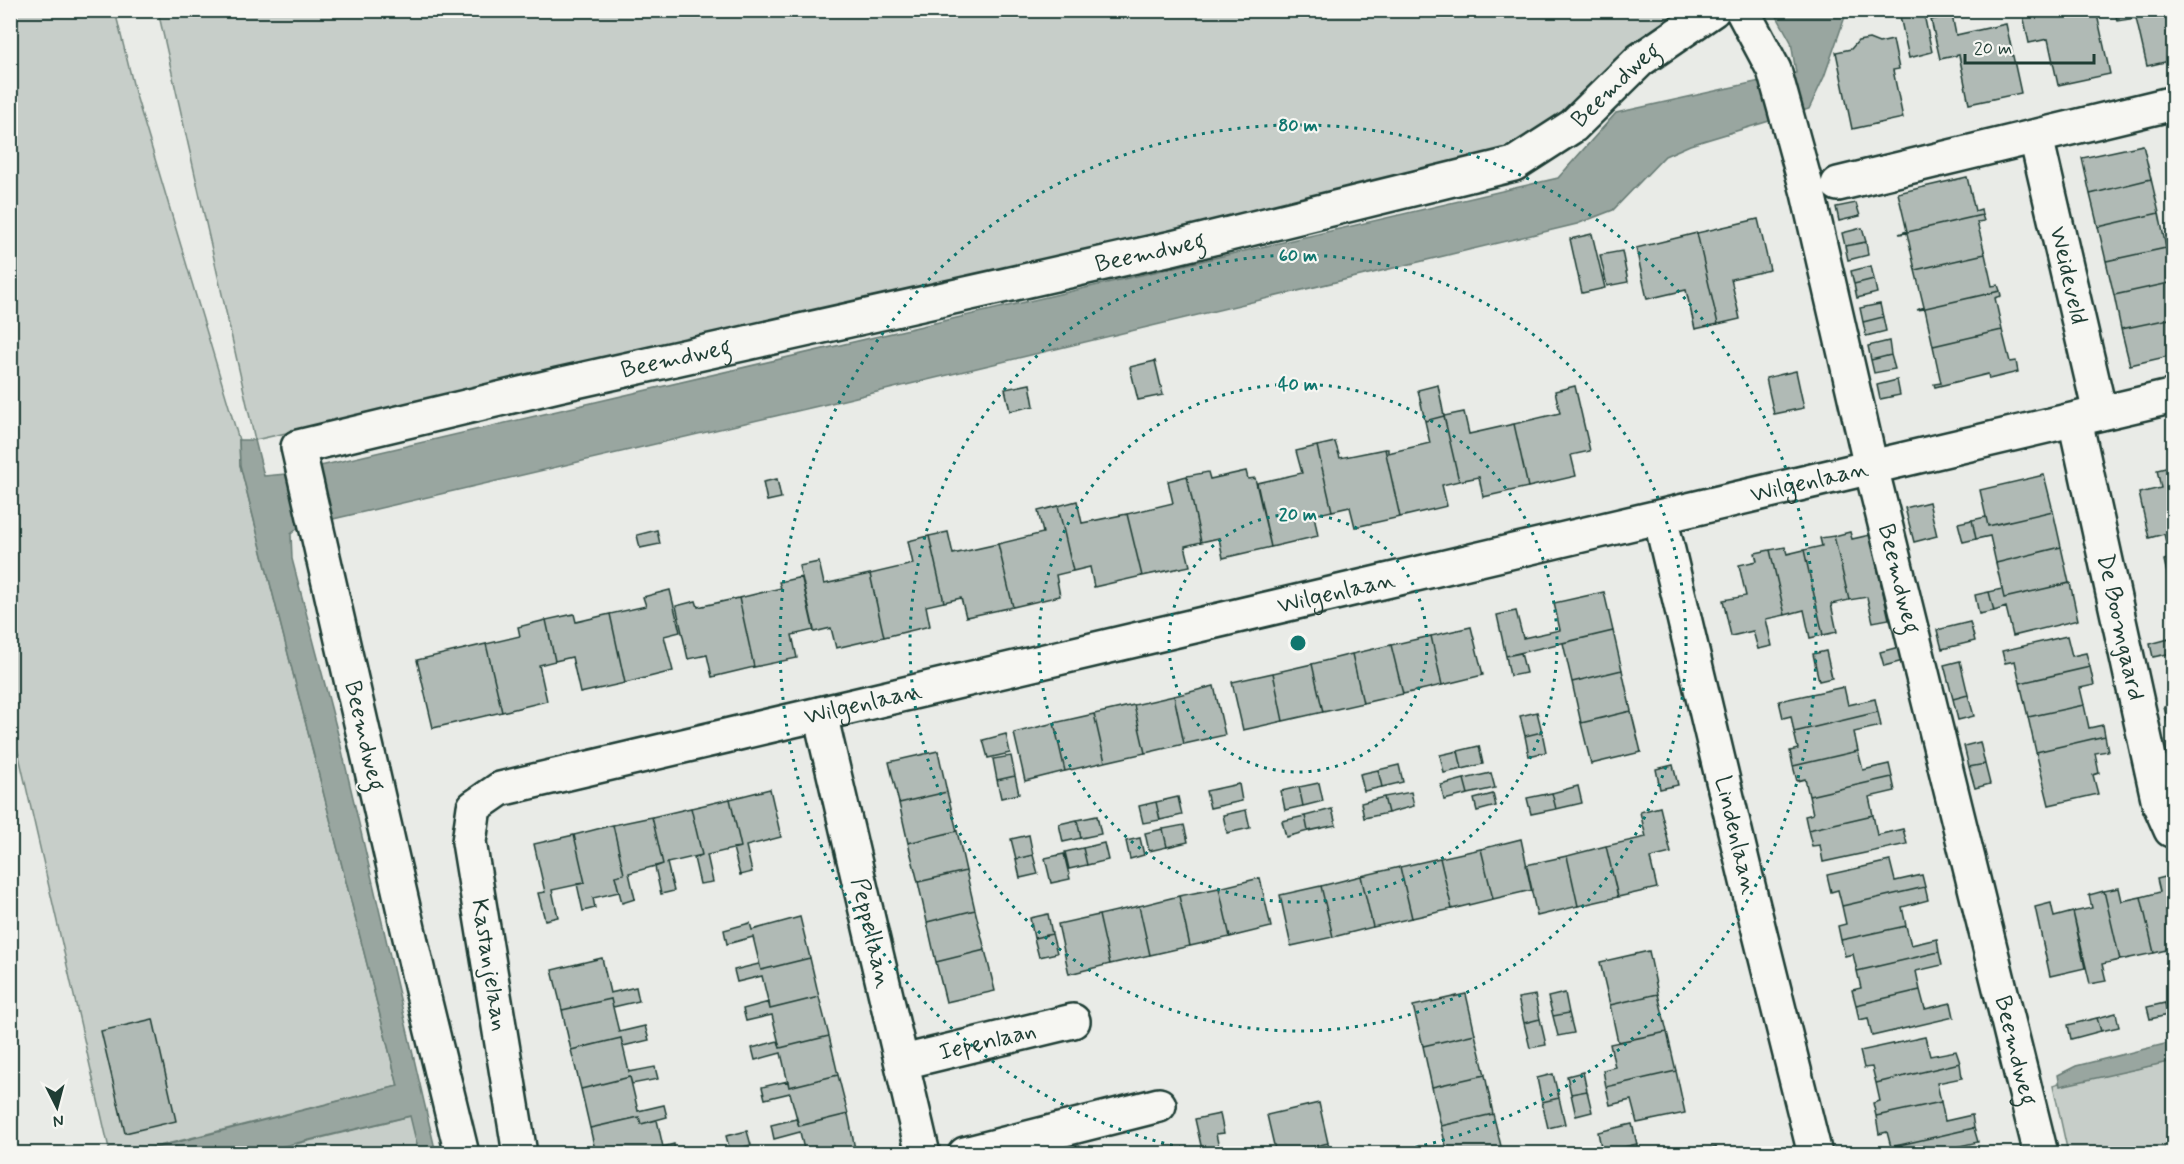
<svg xmlns="http://www.w3.org/2000/svg" width="2184" height="1164" viewBox="0 0 2184 1164" font-family="Mynerve,sans-serif">
  <style>
    .green { fill: #c7cec9; stroke: #73867e; stroke-width: 1.5 }
    .water { fill: #99a6a0; stroke: #687c75; stroke-width: 1.5 }
    .building { fill: #b0bab5; stroke: #1f3d34; stroke-width: 1.5 }
    .lines { fill: none; stroke-linecap: round; stroke-linejoin: round }
    .minor-casing { stroke: #1f3d34; stroke-width: 38 }
    .minor { stroke: #f6f6f2; stroke-width: 33 }
    .ring { fill: none; stroke: #0f766e; stroke-width: 3; stroke-dasharray: 3 6 }
    .labels { text-anchor: middle; dominant-baseline: central; stroke-width: 4.5; stroke-linejoin: round; paint-order: stroke }
    .street-label { font-size: 24px; fill: #1f3d34; stroke: #f6f6f2 }
    .centre { fill: #0f766e; stroke: #f6f6f2; stroke-width: 3 }
    .ring-label { font-size: 18px; text-anchor: middle; font-weight: bold; fill: #0f766e; stroke: #f6f6f2; stroke-width: 4.5; stroke-linejoin: round; paint-order: stroke }
  </style>
  <rect width="100%" height="100%" fill="#e9ebe7"/>
  <filter id="ink" filterUnits="userSpaceOnUse"><feTurbulence type="fractalNoise" baseFrequency=".0167" numOctaves="2"/><feDisplacementMap in="SourceGraphic" scale="12" xChannelSelector="R" yChannelSelector="G"/><feConvolveMatrix kernelMatrix="1 2 1 2 8 2 1 2 1" color-interpolation-filters="sRGB"/></filter>
  <g filter="url(#ink)">
    <path class="green" d="M10,11H115L135,92L239,440L240,465L398,1086L131,1153H110L11,721Z
      M158,11H1682L1633,52L1548,143L1078,253L255,440Z
      M2173,1061V1153H2068L2053,1085L2059,1083L2060,1085Z
      M411,1116L419,1153H298L296,1144Z"/>
    <path class="water" d="M1774,11H1847L1824,77L1809,109L1690,145L1665,156L1613,210L1577,224L827,404L299,527L291,534L292,559L339,738L436,1153H419L410,1116L255,1153L131,1154L398,1086L240,465L239,440H255L264,476L286,474L1558,178L1616,113L1796,73L1791,42Z
      M2173,1042V1061L2060,1086L2058,1075L2076,1066Z"/>
    <path class="building" d="M1923,10L1932,52L1909,58L1900,16Z
      M2022,10H2096L2110,74L2058,85L2048,39L2029,43Z
      M2115,10H2174V60L2147,66L2136,18L2117,21Z
      M1952,15L1956,35L2006,24L2021,93L1969,104L1959,55L1940,59L1931,20Z
      M1869,39L1879,43L1893,40L1899,69L1893,70L1903,118L1852,129L1836,52L1851,49L1858,41Z
      M2143,145L2151,179L2090,194L2082,158Z
      M1967,177L1975,211L1981,209L1982,215L1899,234L1907,231L1898,193Z
      M2151,179L2159,213L2098,227L2090,194Z
      M1856,203L1860,216L1839,221L1836,207Z
      M2159,213L2166,248L2106,261L2098,227Z
      M1982,215L1984,221L1977,222L1985,254L1915,270L1907,233L1899,234Z
      M1758,219L1770,270L1731,279L1740,319L1718,324L1697,233Z
      M1862,228L1866,242L1845,246L1842,233Z
      M1697,233L1718,324L1695,329L1686,290L1647,299L1636,248Z
      M1592,234L1605,288L1582,293L1570,239Z
      M1866,242L1868,255L1848,260L1845,246Z
      M2166,248L2174,282L2114,295L2106,261Z
      M1622,251L1628,282L1607,286L1600,255Z
      M1985,254L1992,286L1998,285L2000,291L1917,310L1924,307L1915,270Z
      M1871,266L1874,279L1854,284L1851,271Z
      M1874,279L1877,293L1857,298L1854,284Z
      M2174,282V318L2121,329L2114,295Z
      M2000,291L2001,296L1995,298L2002,330L1933,346L1925,309L1917,310Z
      M1880,304L1883,317L1863,322L1860,308Z
      M1883,317L1886,331L1866,336L1863,322Z
      M2174,318V355L2130,365L2121,329Z
      M2002,330L2010,362L2016,361L2018,372L1989,379L1988,374L1935,387L1934,384L1941,383L1933,346Z
      M1889,341L1891,355L1871,360L1868,346Z
      M1891,355L1895,369L1874,373L1871,360Z
      M1155,361L1163,395L1138,400L1130,367Z
      M1796,371L1804,408L1774,414L1766,378Z
      M1897,380L1900,395L1880,399L1877,385Z
      M1030,384L1034,406L1010,411L1005,389Z
      M1438,385L1444,416L1425,421L1418,390Z
      M1575,386L1590,451L1571,455L1576,476L1528,487L1514,424L1560,413L1555,391Z
      M1464,412L1469,434L1514,424L1528,487L1483,497L1479,477L1459,481L1444,416Z
      M1444,416L1459,481L1442,485L1447,506L1400,517L1385,449H1388V453L1430,443L1425,421Z
      M1335,442L1340,458L1385,449L1400,517L1355,527L1350,507L1332,511L1317,446Z
      M1317,446L1332,511L1314,515L1318,536L1271,547L1257,483L1302,473L1296,451Z
      M2174,466V558L2164,560L2170,558L2164,534L2149,538L2139,493L2161,488L2157,470Z
      M1246,471L1248,479L1255,478L1271,547L1223,558L1219,538L1201,542L1187,476L1208,472L1210,479Z
      M2044,475L2053,511L1988,526L1980,490Z
      M1187,476L1201,542L1185,546L1190,566L1142,576L1127,514L1173,503L1168,481Z
      M777,479L781,498L767,501L763,482Z
      M1077,501L1082,523L1127,514L1142,576L1094,587L1090,567L1073,571L1058,506Z
      M1929,502L1937,536L1914,542L1905,508Z
      M1058,506L1073,571L1056,575L1060,596L1013,607L998,544L1043,533L1038,511Z
      M2053,511L2061,547L1996,563L1990,536L1976,539L1972,520L1986,517L1988,526Z
      M1972,520L1976,539L1963,542L1958,523Z
      M657,530L660,544L640,548L637,535Z
      M948,532L953,554L998,544L1013,607L966,617L961,598L944,602L929,536Z
      M1850,532L1852,539L1870,535L1889,619L1873,622L1867,597L1849,600L1834,536Z
      M929,536L944,602L926,606L930,626L884,637L870,574L913,564L908,541Z
      M1834,536L1849,600L1831,604L1837,632L1823,635L1804,550L1822,546L1820,538Z
      M1785,547L1787,554L1804,550L1823,635L1810,638L1804,610L1785,615L1770,550Z
      M2061,547L2069,583L2004,598L1996,563Z
      M1770,550L1785,615L1766,619L1772,646L1758,649L1753,631L1731,636L1723,600L1746,596L1739,565L1757,561L1755,553Z
      M2174,558V600H2173L2164,560Z
      M819,562L824,584L870,574L884,637L836,648L831,628L814,632L799,566Z
      M802,577L814,630L792,635L797,658L754,667L739,598L781,588L779,582Z
      M2070,583L2078,620L2013,636L2006,607L1994,611L1989,592L2002,589L2004,598Z
      M670,590L680,632L664,636L673,671L625,683L610,614L646,606L643,597Z
      M1604,592L1613,631L1506,656L1497,615L1516,611L1523,638L1560,630L1554,603Z
      M1989,592L1994,611L1979,614L1975,595Z
      M739,598L754,667L712,677L707,655L688,659L676,606L696,601L698,607Z
      M574,614L576,622L610,614L625,683L580,693L572,657L555,661L546,620Z
      M546,620L555,661L539,665L547,701L502,712L486,644L520,636L518,627Z
      M1970,622L1975,641L1942,649L1937,630Z
      M1471,627L1483,675L1442,685L1431,636Z
      M1613,631L1622,670L1572,682L1563,643Z
      M1431,636L1442,685L1403,694L1391,645Z
      M2067,636L2072,656L2086,653L2090,667L2020,683L2015,661L2005,663L2002,651Z
      M2169,639L2172,653L2153,657L2150,644Z
      M486,644L502,712L433,728L417,660Z
      M1391,645L1403,694L1363,703L1352,654Z
      M1899,647L1903,661L1884,666L1880,652Z
      M1826,651L1832,678L1819,681L1813,654Z
      M1521,653L1526,673L1510,676L1506,656Z
      M1352,654L1363,703L1323,712L1312,664Z
      M1960,661L1968,695L1953,699L1944,665Z
      M1312,664L1323,712L1283,721L1273,673Z
      M2090,667L2094,685L2080,688L2084,705L2028,717L2020,683Z
      M1622,670L1631,711L1581,723L1572,682Z
      M1273,673L1283,721L1243,730L1232,682Z
      M1214,686L1225,735L1184,744L1174,696Z
      M1844,687L1848,705L1875,699L1878,712L1794,732L1791,716L1783,718L1779,701Z
      M1968,695L1974,716L1958,720L1953,699Z
      M1174,696L1184,744L1145,753L1134,705Z
      M1134,705L1145,753L1105,762L1094,714Z
      M2084,705L2089,728L2103,725L2105,736L2036,752L2028,717Z
      M2174,705V748L2164,707Z
      M1631,711L1641,752L1591,764L1581,723Z
      M1537,712L1542,732L1525,736L1520,716Z
      M1878,712L1881,726L1854,732L1858,751L1793,766L1790,751L1798,749L1794,732Z
      M1094,714L1105,762L1065,771L1054,723Z
      M1054,723L1065,771L1025,781L1014,733Z
      M1542,732L1546,752L1529,756L1525,736Z
      M1006,734L1010,753L988,758L983,740Z
      M2105,736L2108,751L2095,753L2099,773L2093,775L2098,794L2049,805L2036,752Z
      M1980,742L1985,764L1969,767L1964,746Z
      M1479,746L1483,764L1462,769L1458,751Z
      M938,751L947,792L899,803L889,762Z
      M1458,751L1462,769L1444,773L1440,755Z
      M1858,751L1863,770L1889,764L1892,777L1809,796L1805,779L1797,781L1793,766Z
      M1011,756L1015,776L997,780L993,759Z
      M1985,764L1990,784L1975,788L1969,767Z
      M1399,765L1403,782L1382,787L1378,770Z
      M1673,765L1678,785L1660,789L1656,769Z
      M1378,770L1382,787L1364,791L1360,774Z
      M1491,773L1495,788L1468,794L1464,779Z
      M1015,776L1019,794L1001,798L997,780Z
      M1892,777L1895,791L1869,797L1873,815L1808,830L1805,816L1813,814L1809,796Z
      M1464,779L1468,794L1444,800L1441,785Z
      M1319,783L1323,801L1303,806L1299,787Z
      M1239,784L1242,801L1210,808L1206,791Z
      M1578,786L1582,803L1556,809L1552,793Z
      M1299,787L1303,806L1285,810L1281,791Z
      M770,789L781,837L746,846L752,872L740,875L733,848L741,847L730,799Z
      M947,792L957,831L908,843L899,803Z
      M1411,792L1414,806L1388,813L1384,797Z
      M1552,793L1556,809L1531,814L1527,798Z
      M1493,794L1496,806L1477,811L1474,799Z
      M1178,797L1182,815L1160,820L1156,802Z
      M1384,797L1388,813L1364,818L1361,803Z
      M730,799L741,847L707,855L713,882L700,884L694,858L702,855L691,808Z
      M1156,802L1160,820L1143,823L1139,806Z
      M1660,807L1671,853L1650,858L1657,888L1618,897L1606,846L1646,837L1640,812Z
      M691,808L702,855L667,863L674,891L661,894L655,867L663,864L652,817Z
      M1332,809L1336,825L1308,831L1305,816Z
      M1246,810L1250,828L1227,833L1223,815Z
      M1873,815L1877,835L1903,829L1907,844L1823,862L1820,845L1812,846L1808,830Z
      M1097,816L1101,834L1081,838L1077,820Z
      M1305,816L1308,831L1286,837L1282,821Z
      M652,817L663,864L629,873L635,899L622,903L615,876L624,874L613,825Z
      M1077,820L1081,838L1063,842L1059,824Z
      M613,825L624,874L615,876L619,892L593,898L595,908L583,911L577,884L585,883L574,835Z
      M1184,825L1188,842L1167,847L1163,829Z
      M1163,829L1167,847L1149,851L1145,833Z
      M957,831L966,871L918,882L908,843Z
      M574,835L585,883L552,890L558,917L545,920L538,893L545,892L534,844Z
      M1029,835L1033,855L1016,859L1011,839Z
      M1140,838L1144,855L1130,859L1126,841Z
      M1521,839L1532,890L1493,899L1481,849Z
      M1104,843L1108,860L1087,865L1083,848Z
      M1606,846L1618,897L1578,906L1567,856Z
      M1083,848L1087,865L1069,869L1065,852Z
      M1481,849L1493,899L1452,909L1440,858Z
      M1064,854L1070,879L1051,883L1045,858Z
      M1033,855L1038,874L1020,878L1016,859Z
      M1567,856L1578,906L1537,916L1526,865Z
      M1440,858L1452,909L1412,918L1400,867Z
      M1890,861L1895,881L1922,875L1925,887L1842,906L1838,890L1831,892L1827,875Z
      M1400,867L1412,918L1373,927L1361,876Z
      M966,871L975,910L927,922L918,882Z
      M2173,875L2174,948L2154,953L2141,897L2160,892L2157,879Z
      M1361,876L1373,927L1333,937L1321,886Z
      M1260,878L1271,927L1230,937L1219,888Z
      M1321,886L1333,937L1291,946L1280,895Z
      M1925,887L1928,900L1902,907L1906,926L1841,940L1838,926L1846,924L1842,906Z
      M1219,888L1230,937L1190,946L1179,896Z
      M2119,888L2122,901L2141,897L2154,953L2120,960L2104,891Z
      M2104,891L2120,960L2102,964L2106,981L2090,984L2073,912L2092,908L2089,895Z
      M1179,896L1190,946L1150,955L1139,906Z
      M2051,903L2054,917L2073,912L2085,968L2050,976L2035,907Z
      M1139,906L1150,955L1110,964L1099,915Z
      M975,910L985,950L936,962L927,922Z
      M1048,914L1052,934L1034,938L1030,918Z
      M1099,915L1110,964L1069,974L1058,924Z
      M800,917L810,958L761,970L753,937L727,944L724,930L750,923L752,930Z
      M1906,926L1911,945L1937,939L1939,952L1857,971L1853,954L1845,956L1841,940Z
      M1052,934L1057,953L1039,957L1034,938Z
      M985,950L995,991L946,1002L936,962Z
      M1649,951L1658,994L1610,1005L1600,962Z
      M1939,952L1942,965L1916,971L1920,990L1856,1005L1852,990L1861,988L1857,971Z
      M602,958L610,993L636,987L639,1001L613,1007L611,999L562,1010L552,970Z
      M810,958L819,997L770,1009L762,976L737,982L734,970L759,964L761,970Z
      M1920,990L1925,1009L1951,1003L1954,1017L1872,1036L1868,1018L1859,1020L1856,1005Z
      M1565,993L1569,1013L1553,1016L1548,997Z
      M1466,994L1475,1034L1423,1046L1413,1006Z
      M1658,994L1667,1032L1618,1042L1610,1005Z
      M1535,995L1540,1019L1524,1023L1518,998Z
      M819,997L829,1036L780,1048L772,1015L746,1021L743,1009L769,1002L770,1009Z
      M611,999L619,1032L645,1026L649,1040L623,1046L621,1038L571,1050L562,1010Z
      M2174,1001V1014L2168,1015L2165,1003Z
      M2165,1003L2168,1015L2150,1019L2147,1007Z
      M1569,1013L1574,1033L1558,1036L1553,1016Z
      M2116,1013L2119,1027L2101,1031L2097,1018Z
      M2097,1018L2101,1031L2071,1039L2068,1025Z
      M153,1019L176,1121L125,1133L101,1031Z
      M1540,1019L1546,1045L1530,1048L1524,1023Z
      M1667,1032L1676,1071L1606,1087L1603,1070L1615,1067L1610,1044Z
      M1475,1034L1485,1075L1432,1087L1423,1046Z
      M829,1036L838,1075L789,1087L781,1053L755,1060L752,1048L778,1041L780,1048Z
      M1925,1037L1930,1056L1956,1051L1960,1063L1876,1083L1872,1067L1864,1068L1860,1051Z
      M621,1038L629,1072L655,1067L658,1079L632,1084L630,1077L581,1089L571,1050Z
      M1960,1063L1962,1078L1937,1083L1941,1102L1876,1116L1873,1103L1880,1101L1876,1083Z
      M1676,1071L1685,1113L1637,1123L1631,1100L1610,1105L1606,1087Z
      M1583,1072L1587,1091L1571,1094L1567,1076Z
      M1553,1074L1559,1098L1542,1102L1537,1078Z
      M838,1075L848,1114L799,1126L790,1093L765,1099L762,1087L788,1081L789,1087Z
      M1485,1075L1493,1114L1441,1126L1432,1087Z
      M630,1077L638,1111L664,1105L667,1117L641,1124L639,1117L590,1128L581,1089Z
      M1587,1091L1592,1112L1576,1116L1571,1094Z
      M1559,1098L1565,1124L1548,1128L1542,1102Z
      M1941,1102L1945,1121L1972,1115L1974,1128L1891,1147L1887,1132L1879,1134L1876,1116Z
      M1319,1103L1328,1143L1285,1154H1276L1267,1115Z
      M848,1114L856,1154H805L800,1132L774,1139L771,1125L796,1119L799,1126Z
      M1220,1114L1224,1133L1216,1134L1220,1153L1203,1154L1195,1119Z
      M1493,1114L1503,1154H1448L1441,1126Z
      M639,1117L641,1124L657,1120L663,1147L674,1144L675,1154H596L590,1128Z
      M1632,1124L1637,1144L1602,1152L1598,1132Z
      M1974,1128L1978,1142L1951,1148L1953,1154H1892L1891,1147Z
      M747,1131L751,1145L730,1150L726,1136Z
      M1328,1143L1330,1154H1285Z
      M1637,1144L1638,1154H1603L1602,1152Z
      M1716,1147L1718,1154H1687Z"/>
    <g class="lines">
      <g class="minor-casing">
        <g id="minor">
          <path id="s1" d="M1742,10L1774,70L1808,193L1871,467L2041,1154"/>
          <path id="s2" d="M2036,137L2100,413"/>
          <path d="M1838,184L2174,103"/>
          <path id="s3" d="M2075,420L2159,803L2171,830L2174,831"/>
          <path id="s4" d="M1660,517L1751,898L1815,1154"/>
          <path id="s5" d="M820,714L923,1154"/>
          <path id="s6" d="M903,1062L1073,1021"/>
          <path id="s7" d="M462,1154L422,990L298,447L558,385L1172,248L1514,164L1573,126L1640,60L1713,10"/>
          <path id="s8" d="M520,1154L469,842L474,807L500,789L2174,396"/>
          <path d="M965,1154L1159,1105"/>
        </g>
      </g>
      <use href="#minor" class="minor"/>
    </g>
  </g>
  <g class="ring">
    <circle cx="1298" cy="643" r="129"/>
    <circle cx="1298" cy="643" r="259"/>
    <circle cx="1298" cy="643" r="388"/>
    <path d="M1208 1153A518 518 0 1 1 1388 1153"/>
  </g>
  <g class="labels">
    <g class="street-label">
      <text stroke="none"><textPath href="#s7" startOffset="2104">Beemdweg</textPath></text>
      <text stroke="none"><textPath href="#s7" startOffset="1600">Beemdweg</textPath></text>
      <text stroke="none"><textPath href="#s2" startOffset="142">Weideveld</textPath></text>
      <text stroke="none"><textPath href="#s7" startOffset="1114">Beemdweg</textPath></text>
      <text stroke="none"><textPath href="#s8" startOffset="1728">Wilgenlaan</textPath></text>
      <text stroke="none"><textPath href="#s1" startOffset="592">Beemdweg</textPath></text>
      <text stroke="none"><textPath href="#s8" startOffset="1242">Wilgenlaan</textPath></text>
      <text stroke="none"><textPath href="#s3" startOffset="212">De Boomgaard</textPath></text>
      <text stroke="none"><textPath href="#s8" startOffset="756">Wilgenlaan</textPath></text>
      <text transform="translate(364 736) rotate(77)">Beemdweg</text>
      <text stroke="none"><textPath href="#s4" startOffset="327">Lindenlaan</textPath></text>
      <text stroke="none"><textPath href="#s5" startOffset="225">Peppellaan</textPath></text>
      <text transform="translate(489 965) rotate(81)">Kastanjelaan</text>
      <text stroke="none"><textPath href="#s6" startOffset="87">Iepenlaan</textPath></text>
      <text stroke="none"><textPath href="#s1" startOffset="1078">Beemdweg</textPath></text>
    </g>
  </g>
  <circle cx="1298" cy="643" r="9" class="centre"/>
  <g class="ring-label">
    <text x="1298" y="131">80 m</text>
    <text x="1298" y="261">60 m</text>
    <text x="1298" y="390">40 m</text>
    <text x="1298" y="520">20 m</text>
  </g>
  <rect width="2184" height="1164" fill="none" stroke="#f6f6f2" stroke-width="36"/>
  <rect x="18" y="18" width="2148" height="1128" fill="none" stroke="#1f3d34" stroke-width="2" filter="url(#ink)"/>
  <g transform="translate(57 1107) rotate(174)" stroke="#f6f6f2" stroke-width="4.5" paint-order="stroke">
  <path d="M0-4.5L10 22L0 15L-10 22Z" fill="#1f3d34"/>
  <text y="-9" font-size="16" font-weight="bold" text-anchor="middle" fill="#1f3d34">N</text>
  </g>
  <path d="M1965 54v9h129v-9" fill="none" stroke="#1f3d34" stroke-width="3"/>
  <text x="1974" y="54" font-size="18" fill="#1f3d34" stroke="#f6f6f2" stroke-width="4.5" paint-order="stroke">20 m</text>
</svg>
